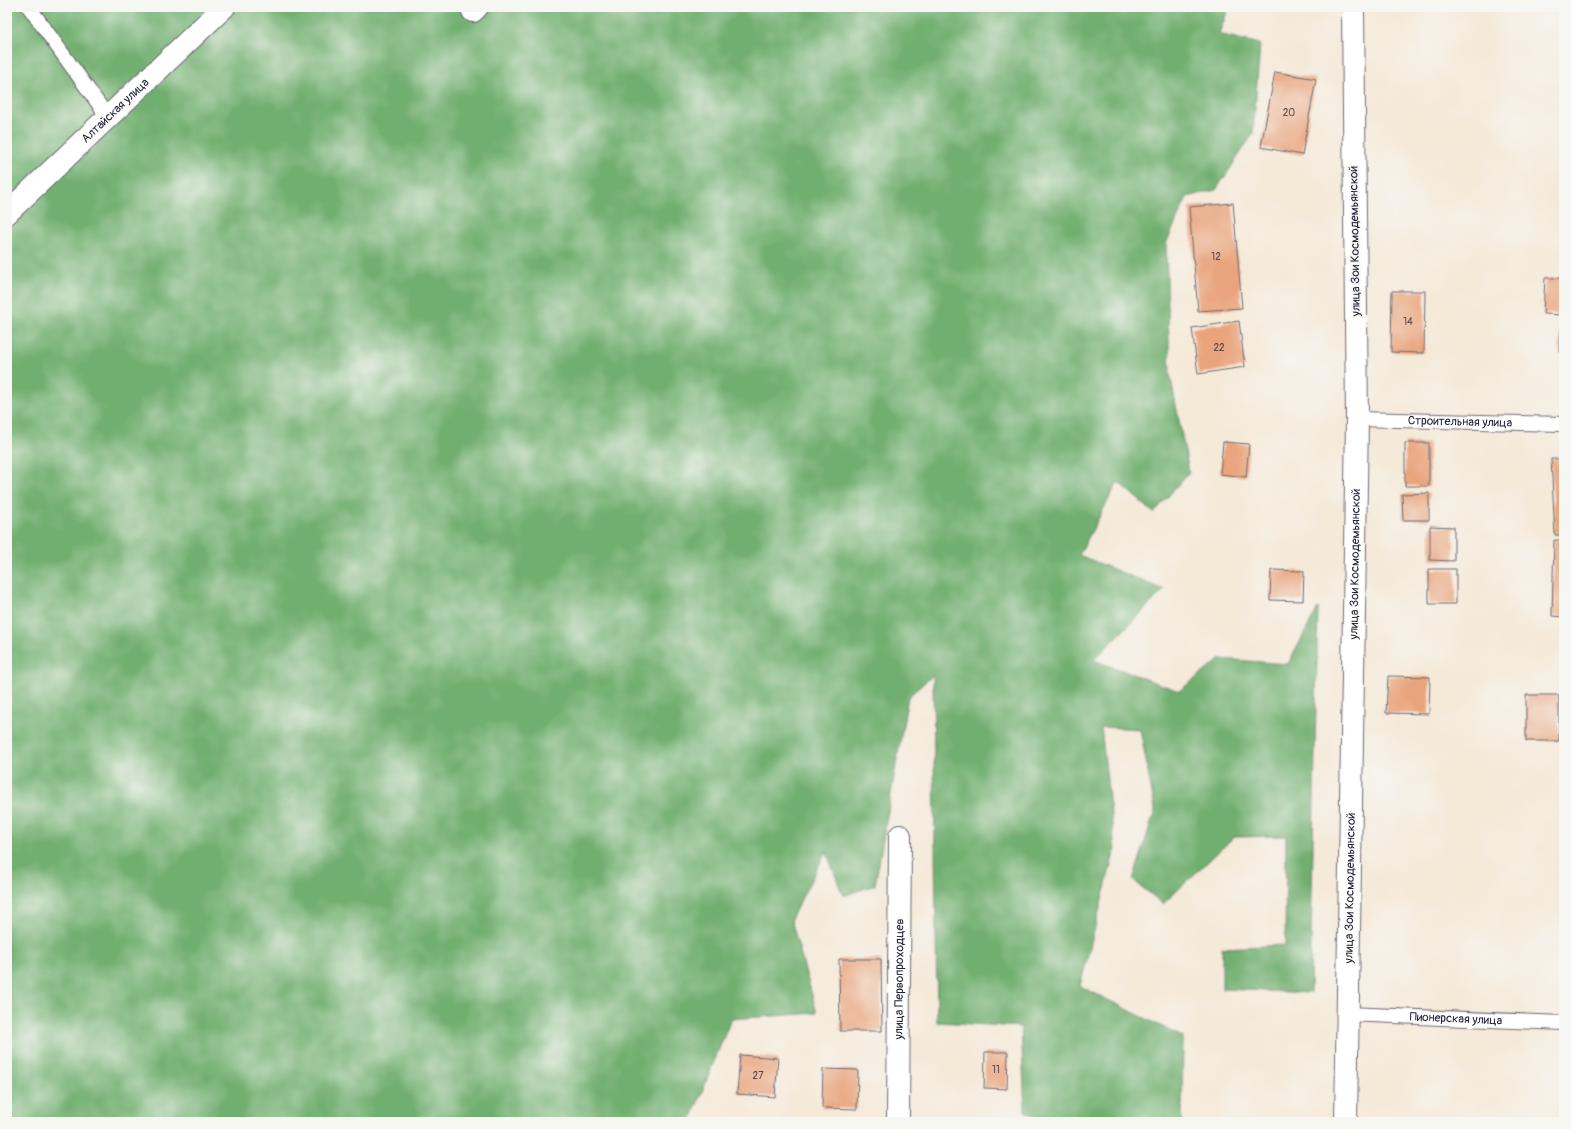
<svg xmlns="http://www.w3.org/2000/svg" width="1571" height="1129" viewBox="0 0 1571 1129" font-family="Pangolin,sans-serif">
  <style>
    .forest { fill: #71af70; stroke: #4a6856 }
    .building { fill: #e9a47d }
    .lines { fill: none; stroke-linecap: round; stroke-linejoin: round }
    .service-casing { stroke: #6c6872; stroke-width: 16 }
    .minor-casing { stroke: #6c6872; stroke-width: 24 }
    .service { stroke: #fff; stroke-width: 14 }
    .minor { stroke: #fff; stroke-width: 22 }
    .labels { text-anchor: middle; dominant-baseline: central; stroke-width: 4; stroke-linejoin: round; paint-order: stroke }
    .number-label { font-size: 10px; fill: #54424c }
    .street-label { font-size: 12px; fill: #22223b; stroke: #f6f6f2 }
  </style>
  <rect width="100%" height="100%" fill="#f6f6f2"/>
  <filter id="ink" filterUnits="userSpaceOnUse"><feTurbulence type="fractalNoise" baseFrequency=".025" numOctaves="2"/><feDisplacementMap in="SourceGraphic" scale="8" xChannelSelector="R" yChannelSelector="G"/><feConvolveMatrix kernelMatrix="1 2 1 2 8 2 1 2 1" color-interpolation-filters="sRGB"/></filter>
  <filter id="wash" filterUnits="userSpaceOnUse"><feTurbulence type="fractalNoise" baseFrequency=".012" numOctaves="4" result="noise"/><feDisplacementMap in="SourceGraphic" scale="16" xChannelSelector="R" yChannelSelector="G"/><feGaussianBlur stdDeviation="0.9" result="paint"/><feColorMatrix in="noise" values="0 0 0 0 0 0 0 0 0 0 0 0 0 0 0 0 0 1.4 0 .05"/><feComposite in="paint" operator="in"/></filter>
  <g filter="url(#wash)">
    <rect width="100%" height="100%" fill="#f5e9d8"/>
    <path class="forest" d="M7,7H1229L1219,34L1260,44L1253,134L1216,190L1187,197L1166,244L1170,374L1189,472L1154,513L1118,482L1079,555L1164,590L1094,660L1179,691L1221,659L1288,664L1318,608L1310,993L1222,989V948L1285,945L1286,836L1234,837L1163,904L1133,880L1155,810L1140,729L1101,727L1115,849L1080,986L1183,1037L1182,1122H1045L1025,1111L1021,1027L937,1022L933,675L908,697L875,885L843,896L826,851L791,919L817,1013L731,1019L690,1122H7Z"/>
    <g id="blocks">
      <path class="building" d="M1275,72L1316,79L1302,155L1261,147Z
        M1233,203L1242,308L1198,311L1189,207Z
        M1545,278H1564V315L1543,314Z
        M1392,291H1425L1424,353L1391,352Z
        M1239,321L1245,367L1198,374L1192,328Z
        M1562,321H1564V353L1559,352Z
        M1223,442L1249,444L1246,477L1220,474Z
        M1405,443H1429V486H1405Z
        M1551,459H1564V535H1555Z
        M1429,493V520H1403L1402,494Z
        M1430,526L1454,527V561L1430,560Z
        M1554,540H1564V617L1552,616Z
        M1429,569H1456V604H1429Z
        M1271,570L1304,571L1303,601L1270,600Z
        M1388,676L1430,677L1429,714L1386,713Z
        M1526,695H1559V741H1526Z
        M839,959H881L882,1031H840Z
        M985,1052H1008L1007,1089L984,1088Z
        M740,1055L778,1058L775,1097L737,1094Z
        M823,1069L858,1070L857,1109L822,1108Z"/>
    </g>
  </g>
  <g filter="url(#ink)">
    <use href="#blocks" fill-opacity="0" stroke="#6c6872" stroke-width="1"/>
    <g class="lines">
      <g class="service-casing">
        <g id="service">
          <path d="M29,7L108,117"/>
          <path id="s1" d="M1357,419L1564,424"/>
          <path id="s2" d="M1347,1014L1564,1023"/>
        </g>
      </g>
      <g class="minor-casing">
        <g id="minor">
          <path d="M473,11L477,7"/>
          <path id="s3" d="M7,213L224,7"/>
          <path id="s4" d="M898,1122L900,836"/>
          <path id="s5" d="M1346,1122L1357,419L1353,7"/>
        </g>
      </g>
      <use href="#service" class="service"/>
      <use href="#minor" class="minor"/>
    </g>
  </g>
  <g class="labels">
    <g class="number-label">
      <text x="1289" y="113">20</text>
      <text x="1216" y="257">12</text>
      <text x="1408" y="322">14</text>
      <text x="1219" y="348">22</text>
      <text x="996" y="1070">11</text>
      <text x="758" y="1076">27</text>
    </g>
    <g class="street-label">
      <text stroke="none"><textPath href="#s3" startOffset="149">Алтайская улица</textPath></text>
      <text transform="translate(1355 241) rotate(-91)">улица Зои Космодемьянской</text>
      <text stroke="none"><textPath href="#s1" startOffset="103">Строительная улица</textPath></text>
      <text stroke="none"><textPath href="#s5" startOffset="558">улица Зои Космодемьянской</textPath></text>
      <text stroke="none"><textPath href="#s5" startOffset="234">улица Зои Космодемьянской</textPath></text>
      <text stroke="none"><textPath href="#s4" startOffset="143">улица Первопроходцев</textPath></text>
      <text stroke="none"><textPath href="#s2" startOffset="109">Пионерская улица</textPath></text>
    </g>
  </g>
  <rect width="1571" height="1129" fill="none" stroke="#f6f6f2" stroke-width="24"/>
</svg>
